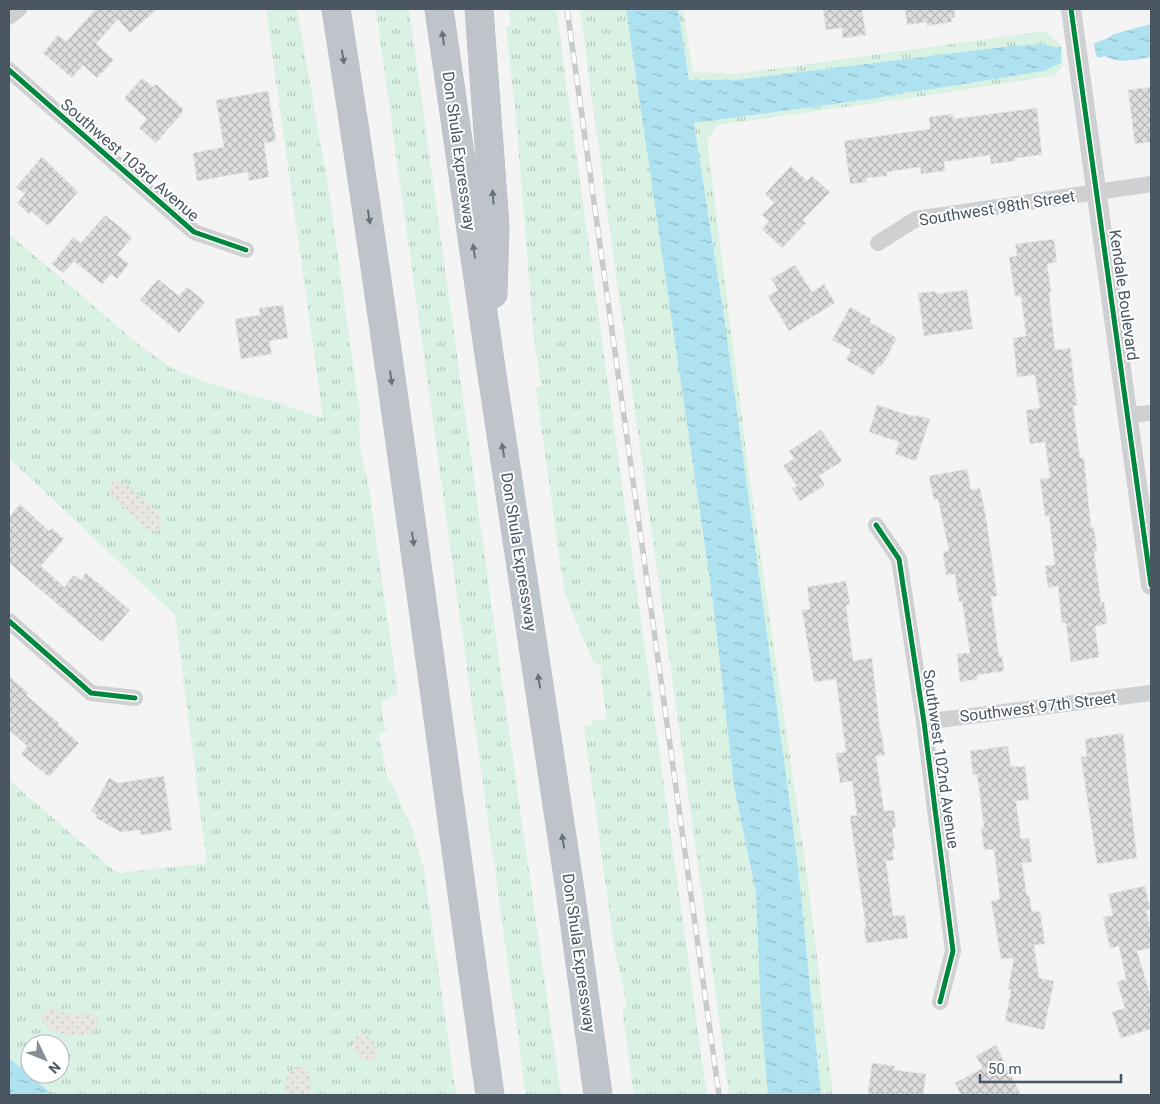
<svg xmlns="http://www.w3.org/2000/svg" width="1160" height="1104" viewBox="0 0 1160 1104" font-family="Roboto,sans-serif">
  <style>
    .grass { fill: url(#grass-tufts); fill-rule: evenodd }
    .sand { fill: url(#sand-dots) }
    .water { fill: url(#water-ripples) }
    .building { fill: url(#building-cross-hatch); stroke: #e5e6e7 }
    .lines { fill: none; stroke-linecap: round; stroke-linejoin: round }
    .motorway-casing { stroke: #b9bec3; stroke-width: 29 }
    .minor { stroke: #ced0d2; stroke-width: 16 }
    .tertiary { stroke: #ced0d2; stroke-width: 20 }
    .motorway { stroke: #bec4c9; stroke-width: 28 }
    .rail-casing { stroke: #c9cacc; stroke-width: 5.5 }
    .rail { stroke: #fff; stroke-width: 4; stroke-dasharray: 11; stroke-linecap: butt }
    .cycleway-casing { stroke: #fff; stroke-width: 8 }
    .cycleway { stroke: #00873e; stroke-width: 5 }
    .oneway { fill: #67727b }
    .labels { text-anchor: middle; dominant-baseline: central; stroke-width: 4; stroke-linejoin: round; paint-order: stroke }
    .street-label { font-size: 16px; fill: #4a5661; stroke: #fff }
  </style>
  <defs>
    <pattern id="grass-tufts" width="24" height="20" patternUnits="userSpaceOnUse" patternTransform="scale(1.25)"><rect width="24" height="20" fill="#d9f2e3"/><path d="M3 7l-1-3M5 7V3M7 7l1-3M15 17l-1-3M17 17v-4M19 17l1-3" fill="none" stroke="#b2c7bb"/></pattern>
    <pattern id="sand-dots" width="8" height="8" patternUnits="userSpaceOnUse" patternTransform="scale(1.25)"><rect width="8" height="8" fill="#e7e6e1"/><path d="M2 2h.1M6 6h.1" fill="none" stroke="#c8c7c4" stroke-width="1.8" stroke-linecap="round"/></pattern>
    <pattern id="water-ripples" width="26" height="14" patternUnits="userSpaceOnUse" patternTransform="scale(1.25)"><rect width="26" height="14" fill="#aee2f0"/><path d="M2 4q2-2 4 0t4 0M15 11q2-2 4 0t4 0" fill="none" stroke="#90bac6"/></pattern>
    <pattern id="building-cross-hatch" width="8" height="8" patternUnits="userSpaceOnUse" patternTransform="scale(1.25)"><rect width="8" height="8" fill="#ddddde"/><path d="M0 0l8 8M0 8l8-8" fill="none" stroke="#b5b6b7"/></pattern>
  </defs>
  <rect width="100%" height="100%" fill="#f4f4f4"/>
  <path class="grass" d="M266,9H297L329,192L361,421L359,424L360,448L369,488L398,695L391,696V699L381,700L384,728H388L387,731L379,734L387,778L390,780L394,788L412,829L424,869L456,1095H9V780L117,873L207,863L175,615L9,458V234L143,348L172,368L205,382L275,402L323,418ZM30,1044H60V1074H30Z
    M376,9H409L515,774L561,1095H526Z
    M509,9H556L707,1095H634L622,1009L626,1007C628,1002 617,961 615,952L584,727L593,724L592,721L607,719L600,670L603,668L601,664L597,665L593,662L566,597L563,583L536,388L543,385L540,380L534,339L516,118L506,27L511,26Z
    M580,9H626L712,594L734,786L756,893L761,1018L768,1095H729C681,733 628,371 580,9Z
    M678,9H683L693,72L736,74L1045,31L1062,46L1063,66L1055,75L945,93L718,125L707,140L752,496L808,882L833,1095H821L797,857L725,323L694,123L878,98L895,94L902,95L904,92L921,91L1044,71L1061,63V48L1051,47L1045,44L1011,46L736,80H689Z"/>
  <path class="sand" d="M114,480L122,481L127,484L159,514L162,520L160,529L153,532L146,529L110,495L109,486Z
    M52,1008L70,1015L90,1012L99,1019V1024C89,1043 47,1037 41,1018L44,1010Z
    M361,1034C370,1037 374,1040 378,1049L375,1060L371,1062L362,1059L352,1047C351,1041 355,1035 361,1034Z
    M300,1066L306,1068C311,1078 312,1085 309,1095H285C285,1082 285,1071 300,1066Z"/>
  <path class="water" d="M626,9H678L689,80H736L1011,46L1045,44L1052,47H1061V63L1044,71L921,91L904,92L902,95L895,94L878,98L694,123L725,323L797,857L821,1095H768L761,1018L756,893L734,786L712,594Z
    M1151,24V57C1136,60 1119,64 1105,56L1099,58L1096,56L1094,43L1108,38L1114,34Z
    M9,1058L53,1095H9Z"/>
  <path class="building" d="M96,9H157L130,33L118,19L96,44L114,60L97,78L83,65L72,78L43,53L58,35L66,42Z
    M823,9H862L866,35L843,38L842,28L826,30Z
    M905,9H954L955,17L951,18L952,22L927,26V22L907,25Z
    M142,78L153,87L156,84L183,109L182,111L183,112L156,143L139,128L147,119L124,98Z
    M1151,87V142L1135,144L1128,90Z
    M268,91L276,141L264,143L269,177L249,181L248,172L197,181L193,153L224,147L216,100Z
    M1037,108L1042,155L1015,158V161L991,164L990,155L944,162L945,171L921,174L920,167L887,172V176L866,178L867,182L850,184L844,141L930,129L929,117L953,114V119Z
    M42,157L78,192L48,226L31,211L29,214L17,203L25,194L16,187Z
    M791,166L807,181L812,176L830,192L803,220L806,223L782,248L762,229L769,221L762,215L774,203L765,194Z
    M105,215L132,237L117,255L129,264L117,279L111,274L102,284L74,261L63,273L52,264L73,237L81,243Z
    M1054,239L1057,262L1047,264L1051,291L1049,292L1055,350L1070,348L1077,405L1073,406L1080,458H1084L1091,528H1094L1097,551L1094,552L1101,603L1104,602L1107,624L1095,626L1099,657L1071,662L1066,623H1062L1058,586L1048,588L1045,566L1055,565L1049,516H1045L1040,479L1050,478L1045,442L1030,444L1026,410L1040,408L1035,375L1017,377L1013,338L1026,336L1021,296H1015L1009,257L1017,256L1015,244Z
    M795,265L812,292L824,284L835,303L789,331L768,296L778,290L771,279Z
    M158,279L179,296L187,287L205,302L179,333L140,300Z
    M967,290L973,329L924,336L918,293L936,291V294Z
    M283,305L288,338L269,341L272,354L241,359L235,319L260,315L259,308Z
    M850,307L871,319L869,322L897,338L881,367L878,366L873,375L846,360L851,350L832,340Z
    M877,405L915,417V415L930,419L916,461L895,454L899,442L869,432Z
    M821,430L842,461L819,476L825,485L800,501L792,489L797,486L783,466L794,458L789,451Z
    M967,469L971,490L980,488L986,517L997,596L991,597L999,656H1002L1004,671L977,675V679L960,682L957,654L970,653L962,601L959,602L955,574L946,575L943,552L949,551L938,499L934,500L929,476Z
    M20,504L49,531L52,528L64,539L41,566L64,587L74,575L81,580L86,573L130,610L102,642L9,563V517Z
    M846,581L850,605H846L853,661L872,658L880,731H881L885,755L876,756L884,811L894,810L896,827L892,828L895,849H892L894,860L886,861L893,916L905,915L908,938L866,943L864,929H866L850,816L857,815L852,781L840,783L836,753L846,752L836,679L814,682L802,610L810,609L807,587Z
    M9,676L28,693L26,695L59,723L58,725L79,743L49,777L21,754L27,746L9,730Z
    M1123,733L1137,858L1097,864L1081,757L1087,756L1085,739Z
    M1008,746L1011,767L1025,766L1029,800L1016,801L1021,839L1029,838L1032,862L1022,863L1027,896L1029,895L1032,912L1040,911L1045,944L1034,945L1039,978L1054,981L1044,1030L1005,1021L1011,990L1008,989L1014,958L1001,959L991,901L1000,899L994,849L984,850L981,828L984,827L977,774L973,775L970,751Z
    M164,776L172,830L141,835L140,830L121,832L96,818L97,815L91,811L109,778L118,783Z
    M1145,886L1150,909L1146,910L1151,933V948L1137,951L1151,997V1029L1121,1038L1112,1012L1125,1008L1117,982L1126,979L1119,946L1110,948L1103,917L1113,915L1108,894Z
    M996,1045L1021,1095H961L955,1083L983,1068L976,1056Z
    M872,1063L895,1066L894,1070L926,1074L923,1095H868Z"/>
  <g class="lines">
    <g class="motorway-casing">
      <path id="motorway" d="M336,9C393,370 439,733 490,1095
        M439,9L491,368L570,890L598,1095
        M479,9L495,226L493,294"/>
    </g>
    <path class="minor" d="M9,17L19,9
      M9,70L194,232L246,250
      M878,243L916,219L1151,184
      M1127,415L1151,413
      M876,525L899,559L924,722L953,951L940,1002
      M9,621L91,693L135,698
      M924,722L1151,693"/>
    <path class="tertiary" d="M1071,9L1151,585"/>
    <use href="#motorway" class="motorway"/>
    <g class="rail-casing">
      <path id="rail" d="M567,9L719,1095"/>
    </g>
    <use href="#rail" class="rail"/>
    <g class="cycleway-casing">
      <path id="cycleway" d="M1071,9L1151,585
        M9,70L194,232L246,250
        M876,525L899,559L924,722L953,951L940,1002
        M9,621L91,693L135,698"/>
    </g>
    <use href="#cycleway" class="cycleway"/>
  </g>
  <defs><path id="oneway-solid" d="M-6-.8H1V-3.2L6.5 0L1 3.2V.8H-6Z" transform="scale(1.25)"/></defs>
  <g class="oneway">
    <use href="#oneway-solid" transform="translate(443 38) rotate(-98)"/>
    <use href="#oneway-solid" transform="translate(343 57) rotate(81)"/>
    <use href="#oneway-solid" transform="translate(493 197) rotate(-94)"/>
    <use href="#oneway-solid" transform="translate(369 217) rotate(81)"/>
    <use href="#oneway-solid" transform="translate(474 251) rotate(-98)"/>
    <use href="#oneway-solid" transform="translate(391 378) rotate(82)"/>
    <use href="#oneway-solid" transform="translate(503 450) rotate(-99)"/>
    <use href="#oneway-solid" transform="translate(413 539) rotate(82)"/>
    <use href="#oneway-solid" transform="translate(539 681) rotate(-99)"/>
    <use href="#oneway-solid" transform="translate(563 841) rotate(-99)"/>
  </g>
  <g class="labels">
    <g class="street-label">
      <text transform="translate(459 151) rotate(82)">Don Shula Expressway</text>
      <text transform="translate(130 160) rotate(41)">Southwest 103rd Avenue</text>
      <text transform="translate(997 208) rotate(-9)">Southwest 98th Street</text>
      <text transform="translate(1124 295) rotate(82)">Kendale Boulevard</text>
      <text transform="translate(519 552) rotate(81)">Don Shula Expressway</text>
      <text transform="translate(1038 707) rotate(-7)">Southwest 97th Street</text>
      <text transform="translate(941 759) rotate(82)">Southwest 102nd Avenue</text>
      <text transform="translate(579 953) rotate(82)">Don Shula Expressway</text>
    </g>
  </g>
  <rect width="1160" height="1104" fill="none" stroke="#4a5661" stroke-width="20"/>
  <g transform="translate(45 1059) rotate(133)"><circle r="24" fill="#ffffff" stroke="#b7bbc0"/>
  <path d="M0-4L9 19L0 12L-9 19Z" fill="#868d94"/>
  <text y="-8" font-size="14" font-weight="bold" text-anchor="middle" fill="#4a5661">N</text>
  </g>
  <path d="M980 1074v8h141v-8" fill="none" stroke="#4a5661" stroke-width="2.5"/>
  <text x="988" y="1074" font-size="15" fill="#4a5661" stroke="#ffffff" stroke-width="4" paint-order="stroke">50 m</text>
</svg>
